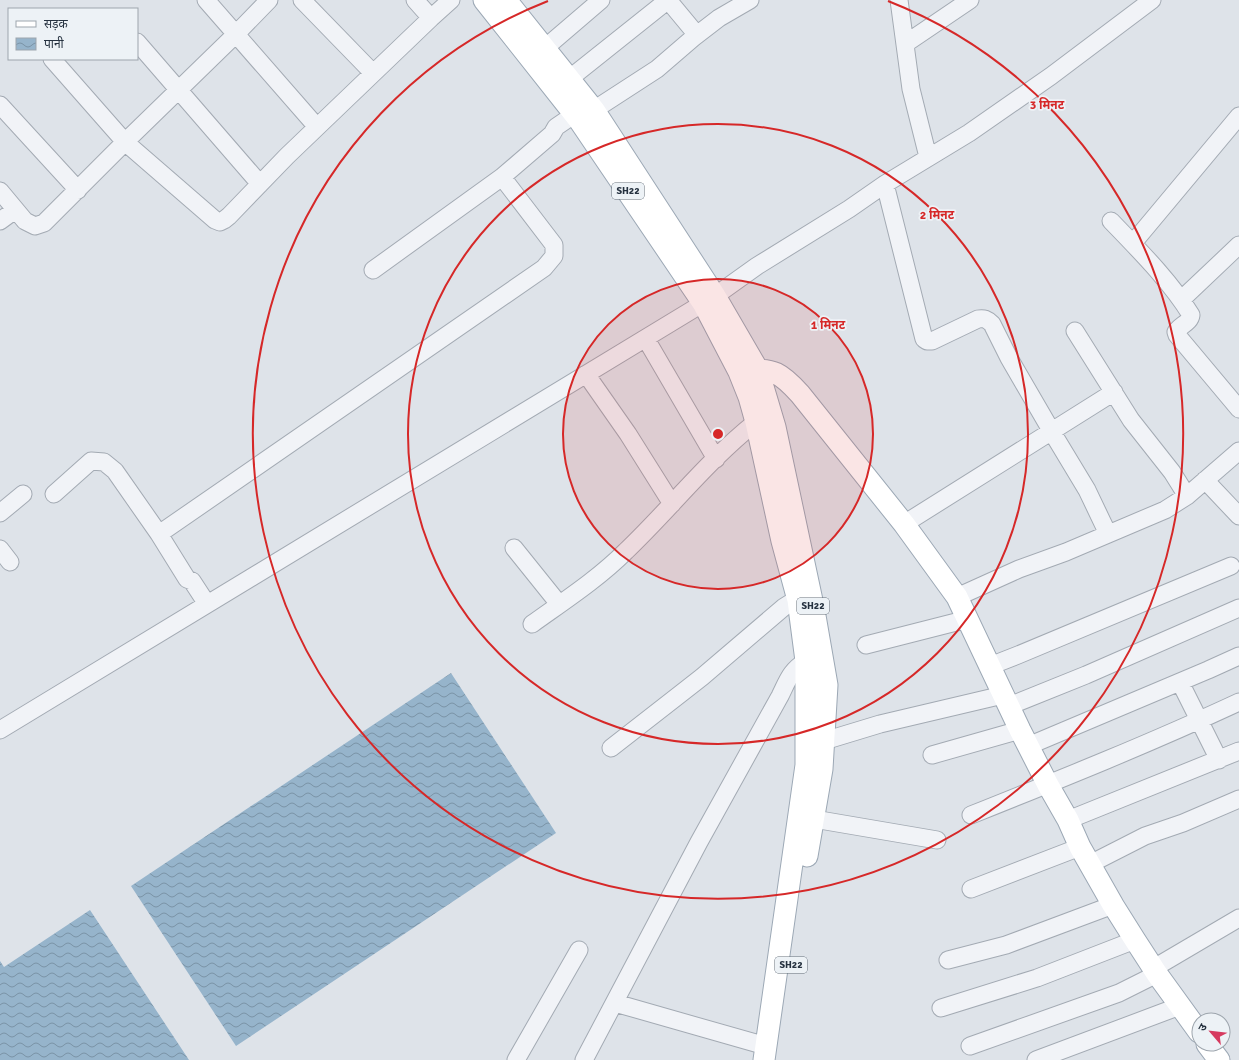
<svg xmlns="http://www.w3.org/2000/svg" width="1239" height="1060" viewBox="0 0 1239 1060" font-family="Signika,'Noto Sans Devanagari',sans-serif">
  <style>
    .water { fill: url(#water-waves) }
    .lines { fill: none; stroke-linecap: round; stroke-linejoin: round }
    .minor-casing { stroke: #a3aab3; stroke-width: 19 }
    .major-casing { stroke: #9ca8b5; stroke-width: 23 }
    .minor { stroke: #f1f3f7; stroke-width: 17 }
    .major { stroke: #fff; stroke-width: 21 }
    .ring { fill: none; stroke: #d62828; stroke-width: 2 }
    .labels { text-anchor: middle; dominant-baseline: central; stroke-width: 3.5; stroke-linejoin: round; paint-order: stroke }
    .shield { fill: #edf2f6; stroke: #626c77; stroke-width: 1 }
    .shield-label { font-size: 10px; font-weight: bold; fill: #263240 }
    .centre { fill: #d62828; stroke: #edf2f6; stroke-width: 2 }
    .ring-label { font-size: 12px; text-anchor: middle; font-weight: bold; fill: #d62828; stroke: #edf2f6; stroke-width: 3.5; stroke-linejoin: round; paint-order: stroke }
  </style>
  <defs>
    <pattern id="water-waves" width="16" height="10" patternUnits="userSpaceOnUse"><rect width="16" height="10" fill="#96b4cb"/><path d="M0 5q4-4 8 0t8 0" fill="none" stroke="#7a93a6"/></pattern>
  </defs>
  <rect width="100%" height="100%" fill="#dee3e9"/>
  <path class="water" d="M451,673L556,833L236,1046L131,886Z
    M90,910L189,1060H0V961L4,967Z"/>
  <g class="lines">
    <g class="minor-casing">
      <path id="minor" d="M206,0L317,127
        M302,0L373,73
        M415,0L431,18
        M668,0L697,35
        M899,0L911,89L928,157
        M137,42L260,184
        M905,44L970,0
        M545,48L601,0
        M52,59L125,142L215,220L220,222L224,220L229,216L287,156L431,18L451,0
        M569,79L668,0
        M0,105L78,190
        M583,117L657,69L693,38L719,18L750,0
        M885,184L924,339L927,341H932L978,319C984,318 987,319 992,324L1009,358L1052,432L1087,490L1108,534
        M0,191L25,221L35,226L44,223L125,142L236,34L269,0
        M0,221L15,210
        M1111,221C1138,249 1171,282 1191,315C1190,323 1180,325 1176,332L1177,335L1239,409
        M1133,243L1239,116
        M373,270L502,177L552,134L556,127L575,114
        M1182,299L1239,245
        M1075,331L1131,420L1172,472L1187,496
        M646,339L716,459
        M586,374L628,434L672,504
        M1205,480L1239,516
        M54,494L91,461L104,462L115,471L159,534L187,579L192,581L207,604
        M0,513L23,494
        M904,524L1114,392
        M159,534L544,268L554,256V245L502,177
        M514,548L559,604
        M0,549L10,562
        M957,597L1019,569L1066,552L1165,510L1187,496L1239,451
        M532,624C564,601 598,579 626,551C670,509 708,460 756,422
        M866,645L968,619
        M990,666L1018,655L1231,566
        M1180,682L1219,760
        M1009,706L1086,675L1239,608
        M0,730L715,296L757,266L849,209L885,184L969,133L1051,76L1152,0
        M824,741L880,724L1003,695
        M1028,746L1208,670L1239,656
        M611,748L679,695L702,677L784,607L792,602L809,597
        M932,755L1020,730
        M971,815C1061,779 1151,743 1239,702
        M814,819L937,840
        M1068,820L1239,751
        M1090,864L1145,836L1183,823L1239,799
        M971,889L1080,847
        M948,960L1006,945L1113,905
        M1154,968L1239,918
        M615,1003L766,1046
        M941,1008L1037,978L1135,940
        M970,1046L1119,993L1157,974
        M516,1060L579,950
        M584,1060L699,842L780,696C788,680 790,671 806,661
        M1036,1060L1180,1006"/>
    </g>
    <g class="major-casing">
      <path id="major" d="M484,0L579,120L703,303L739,372L749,397L756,422L782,541L798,600L806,661V765L764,1060
        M506,0L594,110L715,296L758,370L775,427L814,610L827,685L822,769L807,856
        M745,371C773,367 782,374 800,394L904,524L957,597L1020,730L1048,785L1068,820L1080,847L1113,905L1135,940L1157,974L1199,1032
        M1207,1044L1219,1060"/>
    </g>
    <use href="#minor" class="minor"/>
    <use href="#major" class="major"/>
  </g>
  <circle cx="718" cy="434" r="155" fill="#d62828" fill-opacity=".12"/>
  <g class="ring">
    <circle cx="718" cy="434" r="155"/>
    <circle cx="718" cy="434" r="310"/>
    <path d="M888 1A465 465 0 1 1 548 1"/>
  </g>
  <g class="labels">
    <g class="shield">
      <rect x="612" y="183" width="32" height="16" rx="3"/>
      <rect x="797" y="598" width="32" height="16" rx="3"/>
      <rect x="775" y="957" width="32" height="16" rx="3"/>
    </g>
    <g class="shield-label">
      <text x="628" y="191">SH22</text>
      <text x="813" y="606">SH22</text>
      <text x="791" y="965">SH22</text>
    </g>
  </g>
  <circle cx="718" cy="434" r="6" class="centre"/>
  <g class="ring-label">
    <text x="1047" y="109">3 मिनट</text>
    <text x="937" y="219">2 मिनट</text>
    <text x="828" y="329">1 मिनट</text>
  </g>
  <rect x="8" y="8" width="130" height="52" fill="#edf2f6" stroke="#9da5ad"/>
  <rect x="16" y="21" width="20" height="6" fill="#ffffff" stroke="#9da5ad"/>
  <text x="44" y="28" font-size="12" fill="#263240">सड़क</text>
  <rect x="16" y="38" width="20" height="12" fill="url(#water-waves)" stroke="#9da5ad"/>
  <text x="44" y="48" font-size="12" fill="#263240">पानी</text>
  <g transform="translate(1211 1032) rotate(298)"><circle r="19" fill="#edf2f6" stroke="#9da5ad"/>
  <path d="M0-3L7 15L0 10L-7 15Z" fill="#d63a5f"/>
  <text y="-6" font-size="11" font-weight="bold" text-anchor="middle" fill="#263240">उ</text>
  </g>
</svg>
